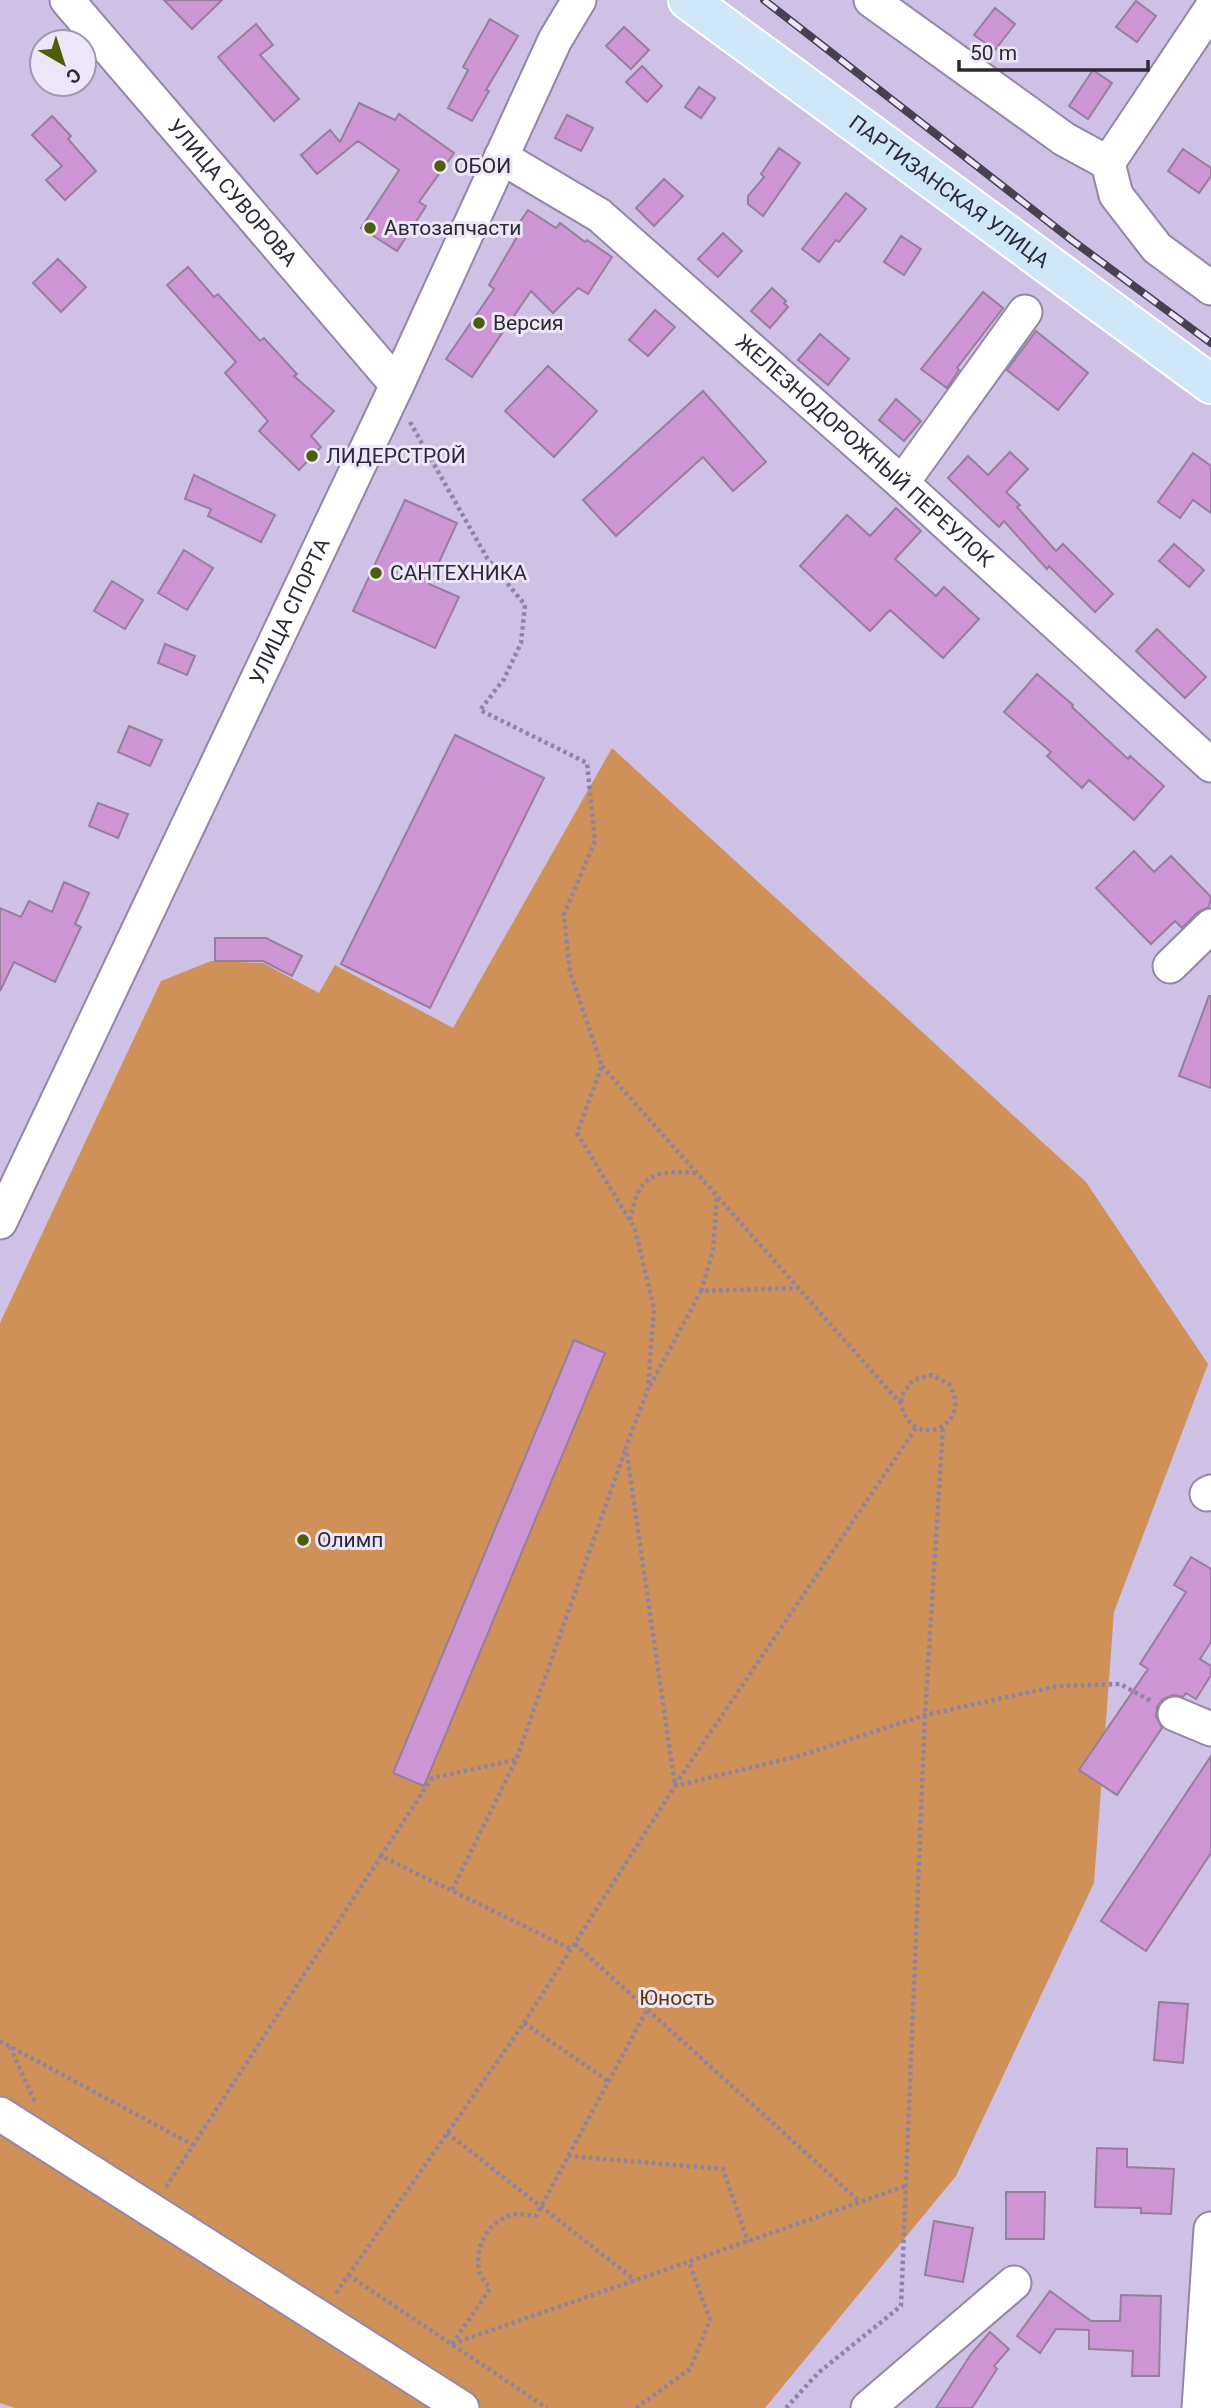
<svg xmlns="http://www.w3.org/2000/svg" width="1211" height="2408" viewBox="0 0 1211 2408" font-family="Roboto,sans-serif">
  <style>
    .green { fill: #cf9157 }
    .building { fill: #cd95d3; stroke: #977e9a; stroke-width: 2 }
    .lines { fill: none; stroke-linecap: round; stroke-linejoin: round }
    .minor-casing { stroke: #9386a7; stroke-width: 37 }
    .major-casing { stroke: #fff; stroke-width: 42 }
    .path { stroke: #9085a0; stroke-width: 4.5; stroke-dasharray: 3.5 3.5; stroke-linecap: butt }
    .minor { stroke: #fff; stroke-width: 33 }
    .major { stroke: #d0e7fa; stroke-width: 38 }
    .rail-casing { stroke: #464050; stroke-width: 8 }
    .rail { stroke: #ece6f8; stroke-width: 5; stroke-dasharray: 16; stroke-linecap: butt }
    .poi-dot { fill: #4b5f07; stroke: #ece6f8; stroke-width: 2.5 }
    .labels { text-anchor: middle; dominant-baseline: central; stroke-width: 6; stroke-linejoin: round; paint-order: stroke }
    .poi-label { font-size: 21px; fill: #2e2936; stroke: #ece6f8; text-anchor: start }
    .street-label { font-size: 21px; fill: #2e2936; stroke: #ece6f8 }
    .park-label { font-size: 21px; fill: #5f3605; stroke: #ece6f8 }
  </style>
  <rect width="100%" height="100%" fill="#cfc1e5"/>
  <path class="green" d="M612,748L1086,1182L1208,1364L1114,1612L1094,1883L956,2176L765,2408H15L0,2403V1323L161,981L211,961L263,963L319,993L335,965L453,1028Z"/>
  <path class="building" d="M164,0H222L192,29Z
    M1136,1L1156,16L1137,42L1116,27Z
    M995,8L1015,24L995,50L974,35Z
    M490,19L518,36L486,90L489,91L472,121L448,108L468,70L463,67Z
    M256,24L273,45L260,55L299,99L274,121L218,57Z
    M624,27L649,50L631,69L606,46Z
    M642,66L662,86L647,102L626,82Z
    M1093,70L1112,83L1088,119L1069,106Z
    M699,87L715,98L701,118L685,107Z
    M359,103L395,120L399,114L454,153L419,202L426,206L397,251L361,228L399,170L358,141L317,174L301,155L330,130L340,142Z
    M567,115L593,128L581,151L555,138Z
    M52,116L71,136L68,139L96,171L65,200L46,180L62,166L32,135Z
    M779,148L800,163L763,216L748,204V196L764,177L761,174Z
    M1183,149L1211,168V176L1199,193L1168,171Z
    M664,179L683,196L654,226L636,208Z
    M846,193L866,209L839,242L836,240L819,262L802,249Z
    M528,210L556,228L560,223L585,242L587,240L612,257L588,294L578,288L553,313L531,291L472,377L446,359L494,289L489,285L518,235L513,232Z
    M723,233L742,251L718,277L698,259Z
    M901,236L921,249L904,275L884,262Z
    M58,259L86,287L61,312L33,283Z
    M188,267L214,297L218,294L260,341L264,338L297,374L294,376L334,411L311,436L321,447L299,470L259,431L268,421L225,373L236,362L167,285Z
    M772,288L786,301L784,303L788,307L770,328L751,311Z
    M983,292L1003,308L957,368L959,370L947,388L921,369Z
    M655,310L675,327L648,356L629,340Z
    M1036,331L1088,373L1058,410L1007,370Z
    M820,334L849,359L828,385L798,360Z
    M548,366L597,411L554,457L505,411Z
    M703,391L766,462L733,491L703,457L616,536L583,500Z
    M896,399L921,421L904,441L879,420Z
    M1010,452L1028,469L1006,492L1020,505L1017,507L1056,551L1063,544L1113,594L1095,612L1049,566L1047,569L1004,521L999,527L948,478L968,456L988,475Z
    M1193,453L1211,466V513L1193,500L1180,518L1158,502Z
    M194,475L275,515L261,542L208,516L211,509L185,499Z
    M405,500L457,523L429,584L459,597L435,648L353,611Z
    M896,508L921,531L895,559L936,596L944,587L979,619L943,658L890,610L870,631L800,566L847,515L870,536Z
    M1174,544L1204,570L1189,587L1159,561Z
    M184,550L213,568L187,610L158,593Z
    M112,581L143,600L125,629L94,611Z
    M1157,629L1206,677L1185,698L1136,651Z
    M165,644L195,656L187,675L158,663Z
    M1037,674L1073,705L1072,707L1128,759L1130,756L1164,786L1134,820L1089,780L1082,788L1047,756L1051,752L1004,712Z
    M129,726L162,740L150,766L118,752Z
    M455,735L544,778L430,1008L341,964Z
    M98,803L128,814L118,838L89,826Z
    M1134,851L1154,872L1171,856L1211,897L1209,907L1198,912L1182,928L1175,921L1151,944L1096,888Z
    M64,882L89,893L75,924L81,927L55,982L14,962L0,991V908L21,917L29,901L52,912Z
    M215,938H266L302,956L292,976L263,961H215Z
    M1209,996H1211V1088L1179,1076Z
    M574,1340L605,1353L424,1786L393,1773Z
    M1191,1557L1211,1569V1642L1200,1659L1211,1666V1675L1196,1699L1186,1693L1183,1697L1173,1695L1163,1699L1157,1707L1156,1716L1162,1728L1117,1795L1079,1770L1148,1669L1140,1664L1186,1592L1174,1585Z
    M1211,1756V1853L1146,1951L1101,1921Z
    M1159,2002L1188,2004L1183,2063L1154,2060Z
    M1097,2148L1127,2149V2167L1174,2169L1171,2214L1141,2213V2208L1095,2207Z
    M1006,2192H1045L1044,2239H1006Z
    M934,2221L973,2228L963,2282L925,2275Z
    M1050,2291L1091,2321H1120L1121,2295L1161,2296L1159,2376H1132L1133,2351L1089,2349V2330L1056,2329L1040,2353L1017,2336Z
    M990,2332L1009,2349L994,2366L997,2369L972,2408H936L971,2354Z"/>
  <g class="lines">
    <g class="minor-casing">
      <g id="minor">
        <path id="s1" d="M67,0L397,385"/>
        <path d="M871,0L1064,139L1108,163L1116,195L1157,248L1211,288"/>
        <path id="s2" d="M501,157L599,215L902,483L1211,765"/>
        <path d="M1108,163L1211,9"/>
        <path d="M902,483L1025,312"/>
        <path d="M1170,966L1211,926"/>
        <path id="s3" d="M0,1222L397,385L555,40L579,0"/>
        <path d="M1207,1494L1211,1492"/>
        <path d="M1175,1714L1211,1729"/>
        <path d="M0,2114L462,2408"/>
        <path d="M868,2408L1014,2283"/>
        <path d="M1199,2408L1211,2229"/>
      </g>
    </g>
    <g class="major-casing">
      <g id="major">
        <path id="s4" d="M688,0L1211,384"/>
      </g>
    </g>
    <path class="path" d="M410,422L487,558L525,605L521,643L504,679L480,710L587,763L595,841L564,914L570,972L602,1066L577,1133L635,1229L654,1308L648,1389L626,1447L675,1786
      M602,1066L901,1404C912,1453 975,1426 949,1384L932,1375L913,1380L902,1395L901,1404
      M630,1220C639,1174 653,1170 696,1173
      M701,1291L713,1251L717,1196
      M650,1386L701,1291L798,1288
      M515,1760L432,1778L381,1856L571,1949
      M675,1785L916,1428
      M452,1890L516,1760L626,1448
      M575,1944L860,2202
      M524,2023L608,2081
      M0,2041L193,2145
      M10,2047L35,2102
      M447,2133L635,2280
      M568,2156L723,2169L748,2242
      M166,2187L381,1856
      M348,2275L547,2408
      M336,2293L524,2023L675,1786L799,1756L925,1715L1058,1686L1120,1684L1151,1701
      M452,2344L906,2186
      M452,2344L490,2289C486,2283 481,2277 479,2270C474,2244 492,2215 519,2214C524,2214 530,2216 536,2216L647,2010
      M636,2408L690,2369L710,2320L689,2262
      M786,2408L818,2373L901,2306L925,1715L943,1426"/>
    <use href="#minor" class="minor"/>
    <use href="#major" class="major"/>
    <g class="rail-casing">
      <path id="rail" d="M764,0L1073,241L1211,343"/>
    </g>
    <use href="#rail" class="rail"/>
  </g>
  <g class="poi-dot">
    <circle cx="440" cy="166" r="7"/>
    <circle cx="370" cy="228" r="7"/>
    <circle cx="479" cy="323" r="7"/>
    <circle cx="312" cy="456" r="7"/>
    <circle cx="376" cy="573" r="7"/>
    <circle cx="303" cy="1540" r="7"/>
  </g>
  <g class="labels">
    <g class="poi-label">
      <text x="454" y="166">ОБОИ</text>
      <text x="384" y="228">Автозапчасти</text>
      <text x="493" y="323">Версия</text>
      <text x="326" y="456">ЛИДЕРСТРОЙ</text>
      <text x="390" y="573">САНТЕХНИКА</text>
      <text x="317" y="1540">Олимп</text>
    </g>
    <g class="street-label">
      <text stroke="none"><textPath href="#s1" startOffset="254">УЛИЦА СУВОРОВА</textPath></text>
      <text stroke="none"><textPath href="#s4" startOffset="324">ПАРТИЗАНСКАЯ УЛИЦА</textPath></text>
      <text stroke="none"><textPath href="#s2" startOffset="469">ЖЕЛЕЗНОДОРОЖНЫЙ ПЕРЕУЛОК</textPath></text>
      <text stroke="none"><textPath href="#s3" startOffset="676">УЛИЦА СПОРТА</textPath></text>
    </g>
    <g class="park-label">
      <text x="677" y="1998">Юность</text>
    </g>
  </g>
  <g transform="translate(63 63) rotate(141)"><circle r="33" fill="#ece6f8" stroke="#a09aaa" stroke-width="2"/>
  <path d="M0-5L12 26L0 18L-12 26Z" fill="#4b5f07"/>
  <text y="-10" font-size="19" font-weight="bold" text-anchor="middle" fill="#2e2936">С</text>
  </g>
  <path d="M959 60v10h189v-10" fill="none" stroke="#2e2936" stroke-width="3.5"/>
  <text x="970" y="60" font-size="21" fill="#2e2936" stroke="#ece6f8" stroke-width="5" paint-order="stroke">50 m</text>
</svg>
